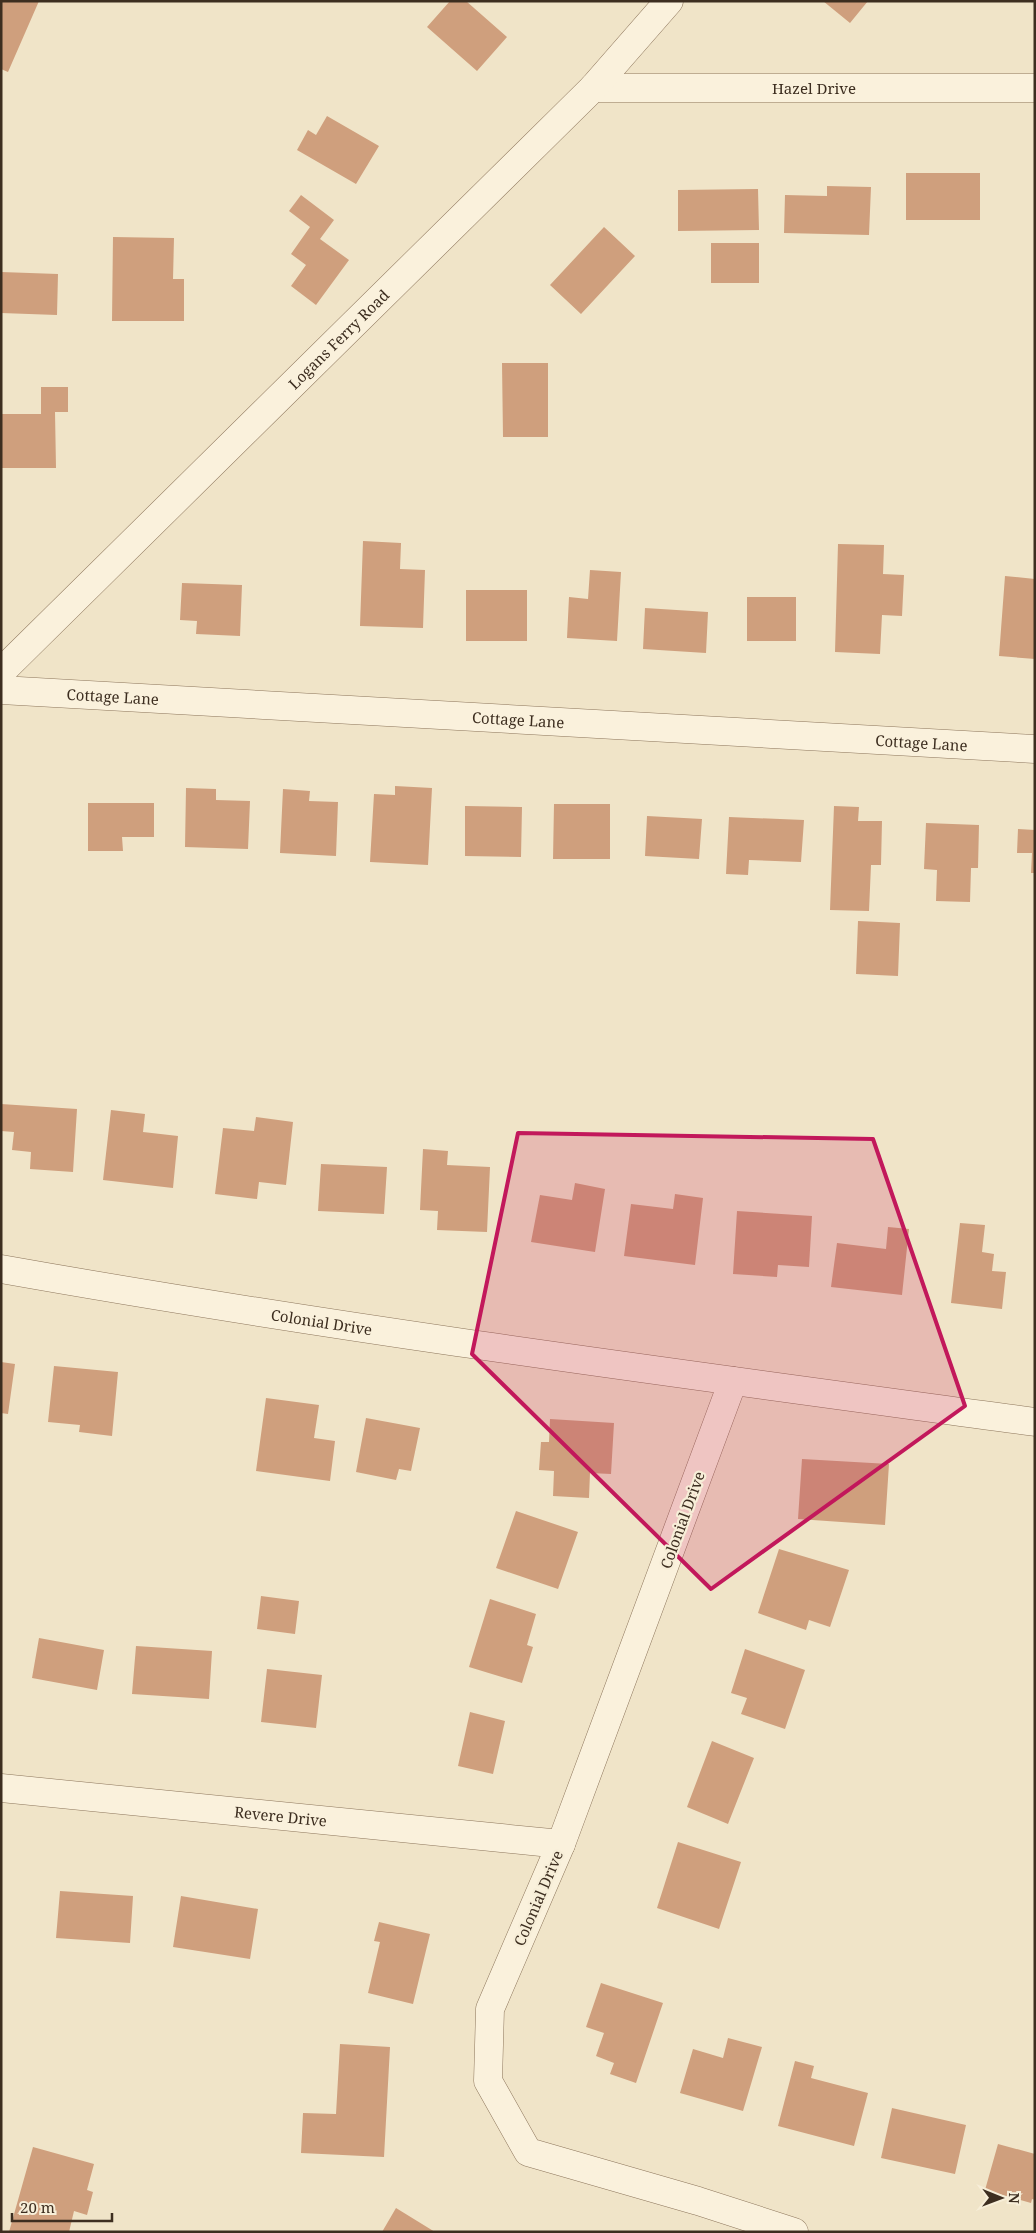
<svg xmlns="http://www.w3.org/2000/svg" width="1036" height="2233" viewBox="0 0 1036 2233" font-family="'Noto Serif',serif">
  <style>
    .building { fill: #cf9f7d }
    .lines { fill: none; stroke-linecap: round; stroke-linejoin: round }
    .minor-casing { stroke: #8d765c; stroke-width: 29 }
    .minor { stroke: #faf1dc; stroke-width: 28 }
    .marked { fill: #c2185b; fill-opacity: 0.2; stroke: #c2185b; stroke-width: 4; stroke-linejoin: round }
    .labels { text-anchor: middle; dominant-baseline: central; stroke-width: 4.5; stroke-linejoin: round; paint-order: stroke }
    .street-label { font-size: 15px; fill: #3d2e20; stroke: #f7eed8 }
  </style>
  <rect width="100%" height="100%" fill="#f0e4c8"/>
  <path class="building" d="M1,1H39L8,72L1,69Z
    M450,1H466L507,37L477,71L427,27Z
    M823,1H868L850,23Z
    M327,116L379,146L356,184L297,150L308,130L316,135Z
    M906,173H980V220H906Z
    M827,186L871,187L869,235L784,233L785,195L827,196Z
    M758,189L759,230L678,231V190Z
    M301,195L334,220L320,239L349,260L316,305L291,286L306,265L291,254L310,227L289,211Z
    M604,227L635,256L581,314L550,285Z
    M113,237L174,238L173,279H184V321H112Z
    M711,243H759V283H711Z
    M1,272L58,274L57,315L1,313Z
    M502,363H548V437H503Z
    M41,387H68V412H55L56,468H1V414H41Z
    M363,541L401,543L400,569L425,570L423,628L360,626Z
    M838,544L884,545L883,574L904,575L902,616L882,615L880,654L835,652Z
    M590,570L621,572L617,641L567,638L569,597L588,599Z
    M1005,576L1035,579V659L999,656Z
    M182,583L242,585L240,636L196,634L197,621L180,620Z
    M466,590H527V641H466Z
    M747,597H796V641H747Z
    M645,608L708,612L706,653L643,649Z
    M395,786L432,788L428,865L370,862L374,794L395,795Z
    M186,788L216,789V800L250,801L248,849L185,847Z
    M283,789L310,791L309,801L338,802L336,856L280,853Z
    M88,803H154V837H122L123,851H88Z
    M554,804H610V859H553Z
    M465,806L522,807L521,857L465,856Z
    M834,806L859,807L858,821H882L881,865H871L869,911L830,910Z
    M647,816L702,819L699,859L645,856Z
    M729,817L804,820L801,862L749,860L748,875L726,874Z
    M926,823L979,825L978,868H971L970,902L936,901L937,870L924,869Z
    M1018,829L1035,830V873H1031L1032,853H1017Z
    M858,921L900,923L898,976L856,974Z
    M1,1104L77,1109L73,1172L30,1169L31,1152L12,1150L14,1132L1,1131Z
    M111,1110L145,1114L143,1132L178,1136L173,1188L103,1180Z
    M256,1117L293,1122L286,1185L259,1182L257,1199L215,1194L223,1128L254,1131Z
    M423,1149L448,1151L447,1165L490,1167L487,1232L437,1230L438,1211L420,1210Z
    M321,1164L387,1167L384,1214L318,1211Z
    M575,1183L605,1189L595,1252L531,1242L540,1195L572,1200Z
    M675,1194L703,1198L695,1265L624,1256L631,1204L673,1209Z
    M737,1211L812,1216L809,1267L778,1265L777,1277L733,1274Z
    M960,1223L985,1225L982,1252L994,1254L992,1271L1006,1272L1002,1309L951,1303Z
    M888,1227L909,1229L902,1295L831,1287L837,1243L886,1249Z
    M1,1362L15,1364L8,1414L1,1413Z
    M54,1366L118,1372L112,1436L79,1432L80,1425L48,1422Z
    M266,1398L319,1405L314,1438L335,1441L330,1481L256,1471Z
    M366,1418L420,1428L411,1471L399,1469L396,1480L356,1472Z
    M550,1419L614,1423L611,1474L590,1473L589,1498L553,1496L554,1471L539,1470L541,1442H549Z
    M802,1459L889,1464L885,1525L798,1519Z
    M516,1511L578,1532L558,1589L496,1568Z
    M779,1549L849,1570L830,1627L809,1620L806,1630L758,1613Z
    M261,1596L299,1601L295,1634L257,1629Z
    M490,1599L536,1614L527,1645L533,1647L522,1683L469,1667Z
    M39,1638L104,1650L97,1690L32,1678Z
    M136,1646L212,1651L209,1699L132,1694Z
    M745,1649L805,1670L785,1729L741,1714L747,1698L731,1693Z
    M267,1669L322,1675L316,1728L261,1722Z
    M470,1712L505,1721L493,1774L458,1766Z
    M712,1741L754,1758L728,1824L687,1807Z
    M678,1842L741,1862L719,1929L657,1908Z
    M60,1891L133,1896L130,1943L56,1938Z
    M181,1896L258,1909L250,1959L173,1947Z
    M379,1922L430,1934L413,2004L368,1993L380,1942L374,1941Z
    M601,1983L663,2003L636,2083L610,2074L614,2063L596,2056L604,2033L586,2027Z
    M728,2038L762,2047L743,2111L680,2093L693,2049L723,2058Z
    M340,2044L390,2047L384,2157L301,2153L303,2113L336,2114Z
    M795,2061L814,2066L811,2078L868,2093L854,2146L778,2126Z
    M892,2108L966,2125L955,2174L881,2158Z
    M998,2144L1035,2154V2200L1032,2199L1031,2203L985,2190Z
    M33,2147L94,2164L87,2190L93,2192L87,2215L74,2211L69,2232H9Z
    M396,2208L435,2232H382Z"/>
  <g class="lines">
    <g class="minor-casing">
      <g id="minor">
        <path id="s1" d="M593,88H1035"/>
        <path id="s2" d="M1,672L593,88L669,1"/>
        <path id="s3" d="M1,690L1035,749"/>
        <path id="s4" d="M1,1269C344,1330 690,1375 1035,1422"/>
        <path d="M733,1381L561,1844L490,2009L488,2081L528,2152L698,2201L794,2232"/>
        <path id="s5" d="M1,1788L561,1844"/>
      </g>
    </g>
    <use href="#minor" class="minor"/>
  </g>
  <path class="marked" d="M518,1133L873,1139L965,1406L711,1589L472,1354Z"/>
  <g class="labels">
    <g class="street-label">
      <text stroke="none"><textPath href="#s1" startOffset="221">Hazel Drive</textPath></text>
      <text stroke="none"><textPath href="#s2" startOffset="474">Logans Ferry Road</textPath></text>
      <text stroke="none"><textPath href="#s3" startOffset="112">Cottage Lane</textPath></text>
      <text stroke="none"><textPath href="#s3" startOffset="518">Cottage Lane</textPath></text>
      <text stroke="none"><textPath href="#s3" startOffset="922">Cottage Lane</textPath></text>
      <text stroke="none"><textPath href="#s4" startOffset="325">Colonial Drive</textPath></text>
      <text transform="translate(682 1520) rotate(-70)">Colonial Drive</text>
      <text stroke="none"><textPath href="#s5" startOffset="281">Revere Drive</textPath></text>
      <text transform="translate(538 1898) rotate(-67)">Colonial Drive</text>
    </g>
  </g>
  <rect width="1036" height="2233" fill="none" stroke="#3d2e20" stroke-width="5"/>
  <g transform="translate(1001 2198) rotate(91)" stroke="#f7eed8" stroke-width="4" paint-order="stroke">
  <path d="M0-4L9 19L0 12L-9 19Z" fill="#3d2e20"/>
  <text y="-8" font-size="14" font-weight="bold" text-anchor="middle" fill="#3d2e20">N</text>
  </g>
  <path d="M12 2213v8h100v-8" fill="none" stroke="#3d2e20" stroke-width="2.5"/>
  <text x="20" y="2213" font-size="15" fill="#3d2e20" stroke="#f7eed8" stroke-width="4" paint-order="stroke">20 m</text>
</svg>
